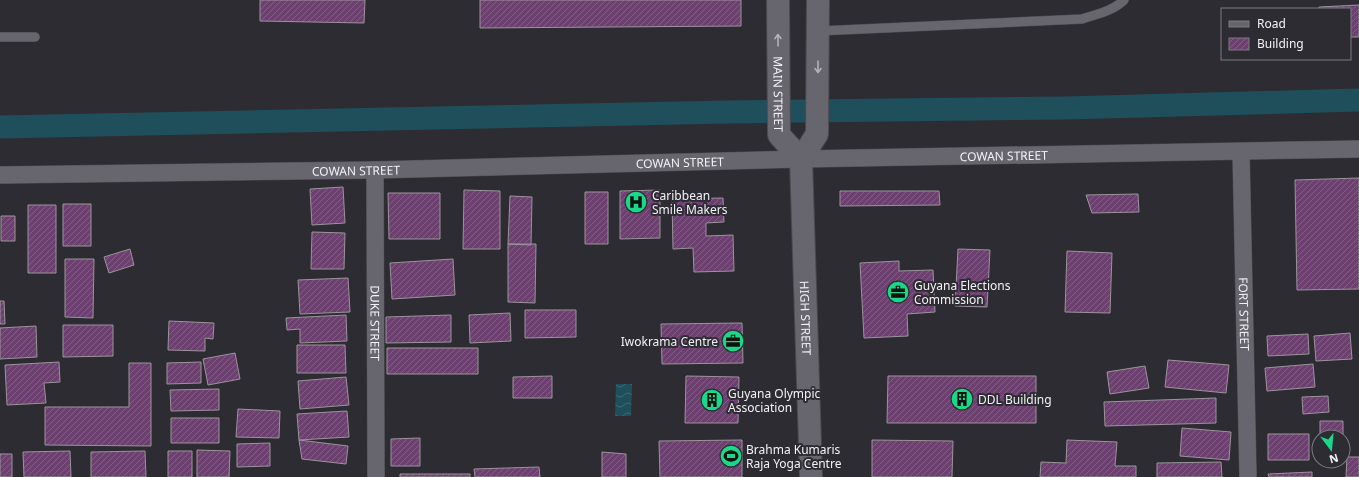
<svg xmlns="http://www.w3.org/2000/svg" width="1359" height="477" viewBox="0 0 1359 477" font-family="'Noto Sans',sans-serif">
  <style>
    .water { fill: url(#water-waves) }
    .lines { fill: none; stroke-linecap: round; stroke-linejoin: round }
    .canal { stroke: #1f4f5b; stroke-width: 23 }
    .building { fill: url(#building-hatch); stroke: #9b949b }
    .lane-casing { stroke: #4c4a50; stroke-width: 10 }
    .street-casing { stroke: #4c4a50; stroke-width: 18 }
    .secondary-casing { stroke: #4c4a50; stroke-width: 24 }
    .lane { stroke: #67656d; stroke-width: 9 }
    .street { stroke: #67656d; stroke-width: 17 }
    .secondary { stroke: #67656d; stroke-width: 22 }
    .oneway { stroke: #b3b2b8 }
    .labels { text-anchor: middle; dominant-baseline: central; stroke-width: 4; stroke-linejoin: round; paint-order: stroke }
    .street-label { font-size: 12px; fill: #f2f1f6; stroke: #2e2c33 }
    .poi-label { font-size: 12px; fill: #f2f1f6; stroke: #2e2c33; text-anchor: start }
  </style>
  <defs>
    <pattern id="water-waves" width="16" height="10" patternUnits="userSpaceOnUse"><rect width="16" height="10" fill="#1f4f5b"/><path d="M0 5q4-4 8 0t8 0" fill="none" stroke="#406973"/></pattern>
    <pattern id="building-hatch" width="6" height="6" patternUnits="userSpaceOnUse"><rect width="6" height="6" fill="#6c406f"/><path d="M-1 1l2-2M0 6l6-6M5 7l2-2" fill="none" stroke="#815c84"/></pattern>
  </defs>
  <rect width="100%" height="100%" fill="#2e2c33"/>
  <path class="water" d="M616,384H632L631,416H615Z"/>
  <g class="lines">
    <path class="canal" d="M0,127L728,112L1066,108L1359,100"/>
  </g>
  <path class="building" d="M260,0H365L364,23L260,21Z
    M480,0H741V26L480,28Z
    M1359,5V37H1350V9H1319V7Z
    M1359,178V289L1297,290L1295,180Z
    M343,187L345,223L312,225L310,189Z
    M464,190L500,191V249H463Z
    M660,190V238L620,239V191Z
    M840,191H939L940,205L840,206Z
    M585,192H608V244H585Z
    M388,193H440V239H389Z
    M1138,194L1139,212L1092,213L1086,195Z
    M510,196L532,197L531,245L508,244Z
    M723,198L724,222L706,223V236L733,235L734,271L694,272L693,248L673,249L672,199Z
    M63,204H91V246H63Z
    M28,205H56V273H28Z
    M1,216H15V241H1Z
    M312,232L345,233L344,269H311Z
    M508,244H536L535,303L508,302Z
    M130,249L134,265L109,273L104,257Z
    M958,249L990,250L987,307L955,306Z
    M1067,251L1112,253L1110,313L1065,312Z
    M65,259H94L93,318L65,317Z
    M453,259L455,295L392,299L390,263Z
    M899,261V271L933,270L935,312L907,314L908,336L864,338L860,263Z
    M348,278L350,312L300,314L298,280Z
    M0,301H4L5,324H0Z
    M525,310H576V337L525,338Z
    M510,313L511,341L470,343L469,315Z
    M346,315L347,341L300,343V329L287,330L286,318Z
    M451,315V342L386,343V317Z
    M169,321L214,323L213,339L205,338V351L168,350Z
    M742,323L743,363L662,364L661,324Z
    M63,325H113V356L63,357Z
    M36,326L37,357L0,359V328Z
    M1350,333L1352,359L1316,361L1314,336Z
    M1308,334L1309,354L1268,356L1267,336Z
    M297,345H345L346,373H297Z
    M387,348H478V374H387Z
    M235,353L240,379L208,385L203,359Z
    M1168,360L1229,365L1226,393L1165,387Z
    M59,362L60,382L44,383L46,403L7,405L5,365Z
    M201,362V383L167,384V363Z
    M129,363H151V446L45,445V407H129Z
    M1313,364L1315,387L1267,391L1265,368Z
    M1145,366L1149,388L1110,394L1107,372Z
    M552,376V398H513V377Z
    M686,376L739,377L738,423H685Z
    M888,376H1036V423H887Z
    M346,377L349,405L300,409L298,381Z
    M219,389V410L171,411L170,390Z
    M1328,396L1329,412L1303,414L1302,397Z
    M1216,398V423L1105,426L1104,402Z
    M238,409L280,411L279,438L236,437Z
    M347,411L349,437L299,440L297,414Z
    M171,418H219V443H171Z
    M1320,421H1343V437H1320Z
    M1182,428L1231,432L1229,460L1180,456Z
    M1268,434H1309V460H1268Z
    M420,438V466H391V439Z
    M299,440L348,446L346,464L302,459Z
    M742,440V477H660L659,441Z
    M872,440L953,441L952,477H872Z
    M1067,440L1117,442L1115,466H1136V477H1040L1041,462L1066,463Z
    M270,443V466L237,467V444Z
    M197,450L230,451L229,477H197Z
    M70,451L71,477H24L23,452Z
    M145,451L146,477H91V452Z
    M168,451H192V477H168Z
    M602,452L626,454V477H602Z
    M0,454H12V477H0Z
    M1347,457H1359V477H1346Z
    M1221,462L1222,477H1157V463Z
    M539,467L540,477H475L474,469Z
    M1312,472V477H1269L1268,474Z
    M400,474H470V477H400Z"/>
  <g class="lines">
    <g class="lane-casing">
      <path id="lane" d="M818,31L1082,19C1097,14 1113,11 1124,0
        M0,37H35"/>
    </g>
    <g class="street-casing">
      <g id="street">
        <path id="s1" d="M1241,152L1248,477"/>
        <path id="s2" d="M375,170L376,477"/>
        <path id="s3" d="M0,175L375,170L801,159L1359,149"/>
      </g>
    </g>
    <g class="secondary-casing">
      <g id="secondary">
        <path id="s4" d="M778,0L779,135L801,159"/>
        <path id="s5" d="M801,159L811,477"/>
        <path d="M801,159L817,134L818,0"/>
      </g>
    </g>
    <use href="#lane" class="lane"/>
    <use href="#street" class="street"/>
    <use href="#secondary" class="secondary"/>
  </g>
  <defs><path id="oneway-shaft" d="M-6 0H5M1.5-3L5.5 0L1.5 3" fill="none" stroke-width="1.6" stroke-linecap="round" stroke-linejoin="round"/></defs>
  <g class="oneway">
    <use href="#oneway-shaft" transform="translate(778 40) rotate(-91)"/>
    <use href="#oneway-shaft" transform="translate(818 67) rotate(90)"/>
  </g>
  <defs>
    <g id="hospital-disc" transform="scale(1.15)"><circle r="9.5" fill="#19d989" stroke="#2e2c33"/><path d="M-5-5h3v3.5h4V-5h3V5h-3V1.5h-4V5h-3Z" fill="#111"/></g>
    <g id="office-disc" transform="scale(1.15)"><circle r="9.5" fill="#19d989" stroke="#2e2c33"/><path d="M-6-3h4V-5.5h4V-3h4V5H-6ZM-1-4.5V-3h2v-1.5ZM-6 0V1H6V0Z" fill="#111"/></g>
    <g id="building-disc" transform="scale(1.15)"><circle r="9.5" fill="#19d989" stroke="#2e2c33"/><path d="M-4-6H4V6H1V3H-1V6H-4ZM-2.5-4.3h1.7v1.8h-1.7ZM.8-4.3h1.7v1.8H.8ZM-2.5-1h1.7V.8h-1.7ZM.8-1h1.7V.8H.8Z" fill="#111"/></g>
    <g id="stadium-disc" transform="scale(1.15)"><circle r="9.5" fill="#19d989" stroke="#2e2c33"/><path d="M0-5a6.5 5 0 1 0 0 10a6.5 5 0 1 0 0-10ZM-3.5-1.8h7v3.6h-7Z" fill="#111"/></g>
  </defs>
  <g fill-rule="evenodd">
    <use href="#hospital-disc" x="636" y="202"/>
    <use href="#office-disc" x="898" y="292"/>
    <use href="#office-disc" x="733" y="341"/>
    <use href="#building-disc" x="962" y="399"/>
    <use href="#building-disc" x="712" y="400"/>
    <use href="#stadium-disc" x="731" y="456"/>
  </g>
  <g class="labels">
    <g class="street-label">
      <text stroke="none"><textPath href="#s4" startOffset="94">MAIN STREET</textPath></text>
      <text stroke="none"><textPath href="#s3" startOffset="1004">COWAN STREET</textPath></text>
      <text stroke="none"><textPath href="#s3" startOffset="680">COWAN STREET</textPath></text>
      <text stroke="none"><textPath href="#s3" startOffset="356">COWAN STREET</textPath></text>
      <text stroke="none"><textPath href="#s1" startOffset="162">FORT STREET</textPath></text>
      <text stroke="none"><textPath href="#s5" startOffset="159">HIGH STREET</textPath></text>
      <text stroke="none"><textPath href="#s2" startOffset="153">DUKE STREET</textPath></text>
    </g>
    <g class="poi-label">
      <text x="652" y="195">Caribbean<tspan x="652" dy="14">Smile Makers</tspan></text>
      <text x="914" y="285">Guyana Elections<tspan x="914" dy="14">Commission</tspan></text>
      <text x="718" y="341" text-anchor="end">Iwokrama Centre</text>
      <text x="728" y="393">Guyana Olympic<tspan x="728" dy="14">Association</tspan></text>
      <text x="978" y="399">DDL Building</text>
      <text x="746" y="449">Brahma Kumaris<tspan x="746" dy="14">Raja Yoga Centre</tspan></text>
    </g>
  </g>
  <rect x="1221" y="8" width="130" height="52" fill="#2e2c33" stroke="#7c7b81"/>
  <rect x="1229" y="21" width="20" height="6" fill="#67656d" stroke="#7c7b81"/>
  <text x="1257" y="28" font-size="12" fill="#f2f1f6">Road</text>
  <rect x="1229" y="38" width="20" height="12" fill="url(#building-hatch)" stroke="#7c7b81"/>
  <text x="1257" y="48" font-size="12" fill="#f2f1f6">Building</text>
  <g transform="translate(1331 449) rotate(164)"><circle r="19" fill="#2e2c33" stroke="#7c7b81"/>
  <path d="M0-3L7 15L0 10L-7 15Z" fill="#19d989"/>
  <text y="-6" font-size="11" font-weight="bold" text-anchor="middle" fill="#f2f1f6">N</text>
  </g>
</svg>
